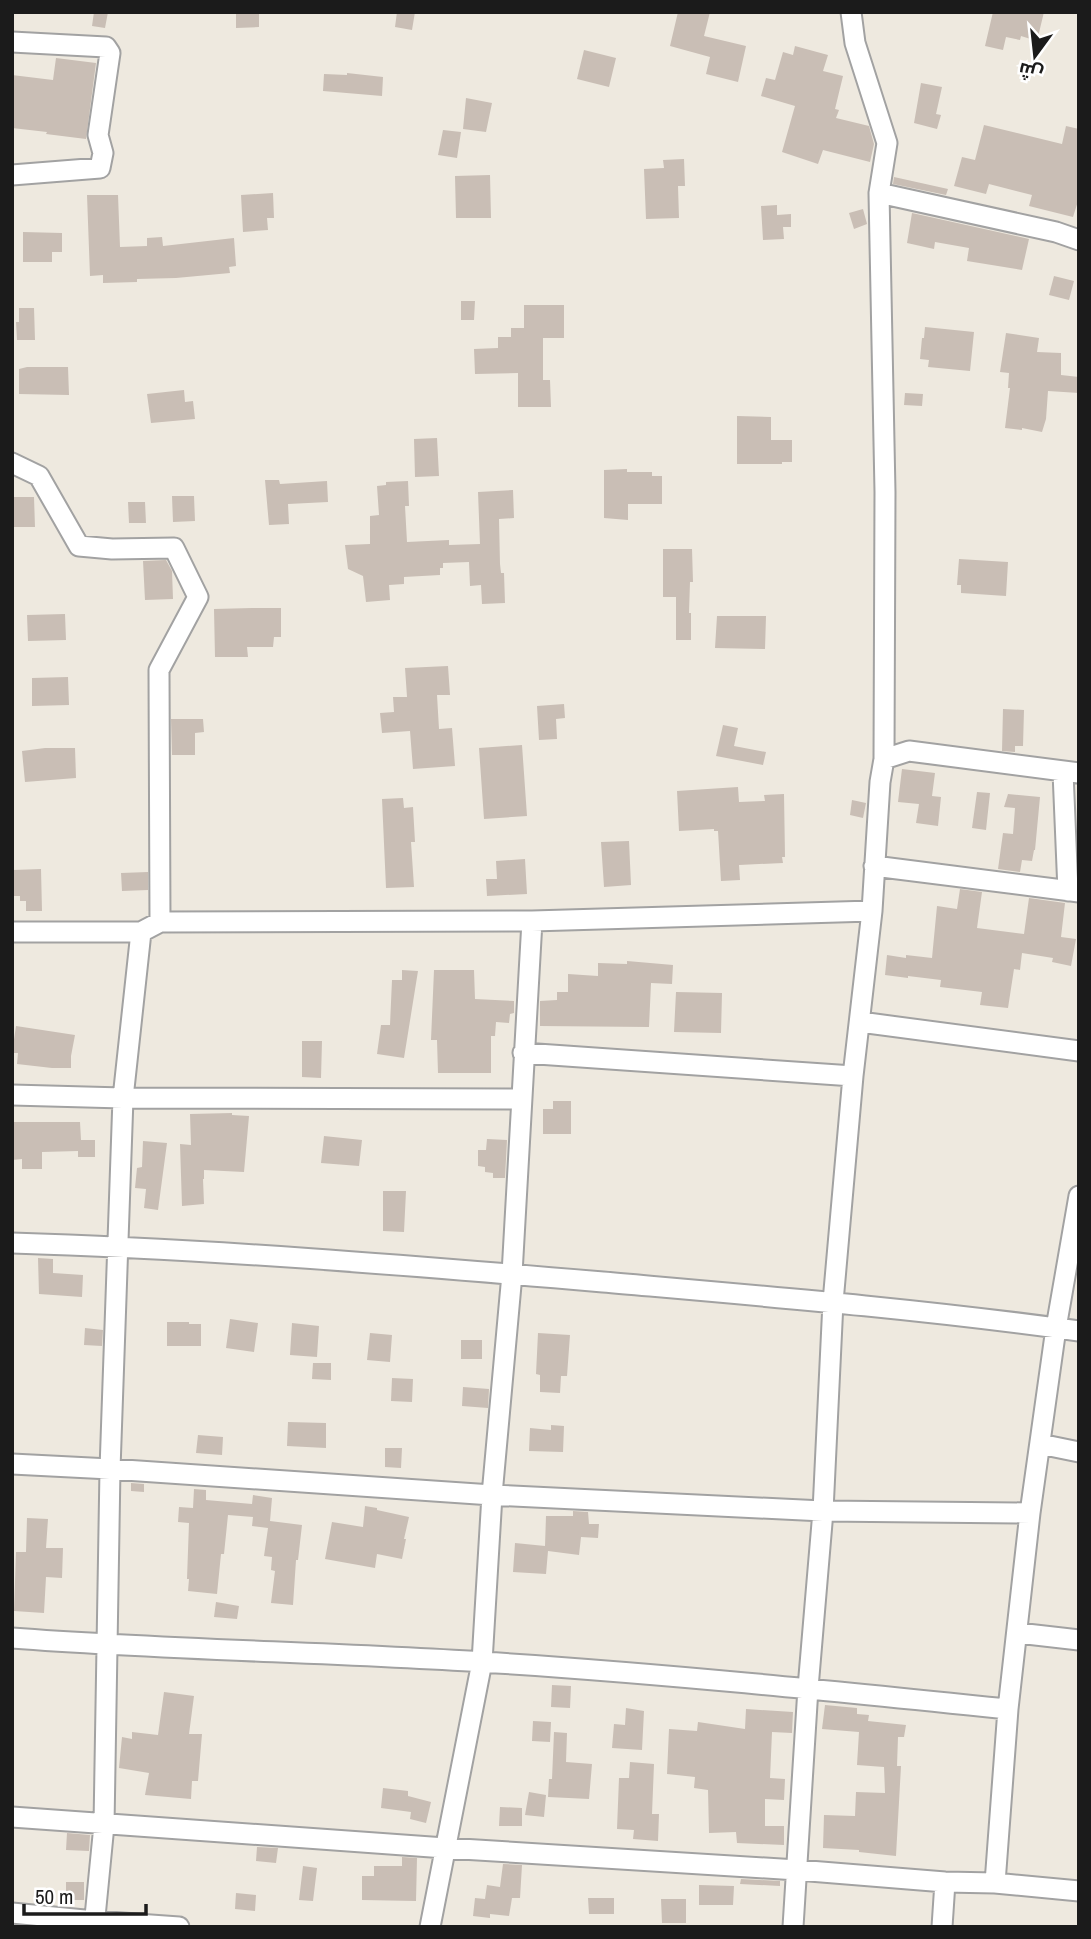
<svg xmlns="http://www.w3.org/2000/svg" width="1091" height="1939" viewBox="0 0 1091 1939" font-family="'Archivo Narrow',Cairo,sans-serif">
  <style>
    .building { fill: #c9beb5 }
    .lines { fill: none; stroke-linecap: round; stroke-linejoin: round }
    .minor-casing { stroke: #a2a2a2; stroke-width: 23 }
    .minor { stroke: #fff; stroke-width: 19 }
  </style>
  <rect width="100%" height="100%" fill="#eee9df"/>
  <path class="building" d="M94,12H108L105,28L92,26Z
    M397,12H415L412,30L395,27Z
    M678,12H710L704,36L746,46L738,82L706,74L710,57L670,46Z
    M993,12H1044L1037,41L1021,36L1020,40L1006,37L1003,50L985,46Z
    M236,14H259V27L236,28Z
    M795,46L828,55L823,71L843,76L835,109L839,110L836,118L869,126L874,144L870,162L823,150L818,164L782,152L795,106L761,96L766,78L775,80L783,52L793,55Z
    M584,50L616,58L609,87L577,79Z
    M56,58L96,63L86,139L46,134L47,132L12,128V75L53,80Z
    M347,73L383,77L382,96L323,91L324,74L347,75Z
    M921,83L942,87L936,114L941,115L937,129L914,123Z
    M466,98L492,103L486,132L463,129Z
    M984,125L1062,144L1066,126L1079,129V198L1073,217L1029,206L1032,195L989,184L986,194L954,186L962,157L975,160Z
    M443,130L461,132L457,158L438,155Z
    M684,159L685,186H678L679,218L646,219L644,169L664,168L663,160Z
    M490,175L491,218H456L455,176Z
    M894,177L948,189L946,195L893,184Z
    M273,193L274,218H267L268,230L243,232L241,195Z
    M87,195H118L120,247L147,246V238L162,237L163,246L234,238L236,266L229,267L230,273L176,278L137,279V282L103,283V275L90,276Z
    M777,205V215L791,214V227H783L784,239L763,240L761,206Z
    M863,209L867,224L854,229L849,213Z
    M912,213L1029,239L1022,270L967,261L969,248L935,242L934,249L907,243Z
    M23,232L62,233V252H52V262H23Z
    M1054,276L1074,281L1069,300L1049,295Z
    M461,301H475L474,320H461Z
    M524,305H564V338H543V380H550L551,407H518V373L475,374L474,349L498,348V337H511V328H524Z
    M19,308H34L35,340H17L16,322H19Z
    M925,327L974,332L970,371L928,367L929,360L920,359L922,338H924Z
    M1006,333L1039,338L1037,352L1061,353V375L1079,377V393L1048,391L1046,419L1042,432L1022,428V430L1005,428L1010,388H1008L1009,373L1000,372Z
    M27,367H68L69,395L19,394V369Z
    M184,390L185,402L193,401L195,419L151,423L147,394Z
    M905,393L923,394L922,406L904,405Z
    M737,416L771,417V440H792V462H782V464H737Z
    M437,438L439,476L415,477L414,439Z
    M627,469V472H652V476H662V504H628V520L604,518V470Z
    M265,480H279L280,484L327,481L328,502L288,504L289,524L269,525Z
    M408,481L409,506H405L407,542L449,540V545L480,544L478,492L513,490L514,518L499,519L500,564L501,573H504L505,603L482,604L481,585L470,586L469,562L443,563V568H440V575L404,577V584L389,585L390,600L366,602L363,576L348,569L345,545L370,544V516L379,515L377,486L386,485V482Z
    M172,496H194L195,521L173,522Z
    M12,497H34L35,527H12Z
    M128,502H145L146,523H129Z
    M663,549H692L693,582H690L689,613H691V640H676V597H663Z
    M959,559L1008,562L1006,596L961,593V585H957Z
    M166,560L172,571L173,599L145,600L143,561Z
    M252,608H281V637H274L273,647H247L248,657H215L214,609Z
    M65,614L66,640L28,641L27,615Z
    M717,616H766L765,649L715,648Z
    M448,666L450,695H437L439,729L452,728L455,766L413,769L410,731L382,733L380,713L394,712L393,697H407L405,668Z
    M68,677L69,705L32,706V678Z
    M564,704L565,718L556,719L557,739L539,740L537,706Z
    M1003,709L1024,710L1023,746H1015V752L1002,751Z
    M171,719H203L204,732L195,733V755H172Z
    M723,725L738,728L734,746L766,752L763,765L716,756Z
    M522,745L527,816L484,819L479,748Z
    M45,748H75L76,778L25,782L22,751Z
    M902,769L935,773L932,796L941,797L938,826L916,823L919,804L898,802Z
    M738,787L739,802L765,801L764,795L784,794L785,857H782L783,863L739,865L740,880L721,881L718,831H714V829L679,831L677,791Z
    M977,792L990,793L986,830L972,828Z
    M1008,794L1040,797L1035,850H1034L1032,861L1022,860L1020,872L998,869L1003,833L1013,834L1015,808L1004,807Z
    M403,798L404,808L413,807L415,842H411L414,887L386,888L382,799Z
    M852,800L866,803L863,818L850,815Z
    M629,841L631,885L604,887L601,842Z
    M525,859L527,894L487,896L486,879H497L496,861Z
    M41,869L42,911H26V901H20V896H14L13,870Z
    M148,872V890L122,891L121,873Z
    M960,889L982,892L977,928L1024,934L1029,898L1065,903L1061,937L1076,939L1071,966L1052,962L1053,958L1022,953L1020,970L1014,969L1008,1008L980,1005L982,992L940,987L941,980L908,976V978L885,975L887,955L906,958V955L932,958L937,906L957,909Z
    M627,961L673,965L672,984L651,983L649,1027L540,1026V1001L557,1000V992H568V974L598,976V963L627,964Z
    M402,970L418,971L404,1058L377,1054L381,1025H390L392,980H402Z
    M434,970H474L475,999L514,1001V1013L510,1014L509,1023L496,1022L495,1036H491V1073H438L437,1040H431Z
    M676,992L722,993L721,1033L674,1032Z
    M16,1026L75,1035L71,1056V1068H52L17,1064L18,1053H12Z
    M302,1041H322L321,1078L302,1077Z
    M553,1101H571V1134H543V1109H553Z
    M232,1113V1115L249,1116L244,1172L204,1170V1179H203L204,1204L182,1206L180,1144L191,1145L190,1114Z
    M12,1122H80L81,1140H95V1157H78V1151L42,1152V1169H22V1159L12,1160Z
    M324,1136L362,1140L359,1166L321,1163Z
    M487,1139L507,1140L505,1178H493V1173L485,1172V1167L478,1166V1150H486Z
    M143,1141L167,1143L158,1210L144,1208L146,1189L135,1188L137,1168L142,1167Z
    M383,1191H406L404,1232L383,1231Z
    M38,1258L53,1259V1273L83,1275L82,1297L39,1294Z
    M230,1319L258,1323L254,1352L226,1348Z
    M167,1322H189V1324H201V1346H167Z
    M292,1323L319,1326L317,1357L290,1355Z
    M85,1328L103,1330L102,1346L84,1345Z
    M370,1333L392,1335L390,1362L367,1360Z
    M538,1333L570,1335L567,1376H561L560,1393L540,1392V1375L536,1374Z
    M461,1340H482V1359H461Z
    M313,1363H331V1380L312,1379Z
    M392,1378L413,1379L412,1402L391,1401Z
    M463,1387L489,1389L488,1408L462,1406Z
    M288,1422L326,1423V1448L287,1446Z
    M551,1425L564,1426L563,1452L529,1451L530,1428L551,1430Z
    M198,1435L223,1437L222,1455L196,1453Z
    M385,1448H402L401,1468L385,1467Z
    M131,1483L144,1484V1492L131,1491Z
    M194,1489L206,1490V1500L252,1504L253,1495L272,1498L270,1521L302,1525L298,1560H296L293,1605L271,1603L275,1571L271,1570L272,1557L264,1556L268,1528L252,1526L253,1517L228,1515L224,1554H221L217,1594L188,1591L189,1579H187L189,1523L178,1522L179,1507L193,1508Z
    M365,1506L377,1508V1510L409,1517L404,1539H406L402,1559L377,1554L375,1568L325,1559L332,1522L363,1527Z
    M573,1511L588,1512L589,1524H599L598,1538L581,1537L579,1555L548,1551L546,1574L513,1572L515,1543L545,1546L546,1516H573Z
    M27,1518L48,1519L46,1548H63L62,1578L46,1577L44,1613L14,1611L16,1552H26Z
    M216,1602L239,1606L237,1619L214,1617Z
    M552,1685L571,1686L570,1708L551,1707Z
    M164,1692L194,1696L189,1734H202L198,1781H192L191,1799L145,1795L149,1773L119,1768L122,1737L132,1739V1732L158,1735Z
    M825,1705L857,1708V1714L869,1715L868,1721L906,1725L904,1737H898L897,1766H901L896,1856L859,1852V1850L823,1848L824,1815L855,1816L856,1792L885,1793L884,1767L857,1765L859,1732L822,1729Z
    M626,1708L644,1711L642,1750L612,1748L614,1724L625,1725Z
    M746,1709L793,1712L792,1733L772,1732L770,1778L785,1779L784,1800L765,1799V1826H784V1845L737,1843L736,1832L709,1833L708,1790L694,1788L695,1777L667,1774L669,1729L697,1731L698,1722L745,1729Z
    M533,1721L551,1722L550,1742L532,1741Z
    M554,1732L567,1733L566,1762L592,1764L589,1799L548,1797L549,1779H552Z
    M630,1762L654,1764L652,1814H659L658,1841L633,1839L634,1830L617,1829L619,1778H629Z
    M383,1788L408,1791V1796L431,1802L426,1823L410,1819L411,1812L381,1808Z
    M529,1792L546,1795L544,1817L525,1815Z
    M500,1807L522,1808V1826H499Z
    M67,1833L90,1835L89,1851L66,1850Z
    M257,1847L278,1848L276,1863L256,1861Z
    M402,1857L417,1858L416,1901L362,1900V1876H374V1866H402Z
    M503,1864L522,1865L520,1898H512L509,1916L490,1914V1918L473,1916L475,1898L485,1899L487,1885L500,1887Z
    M303,1866L317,1868L313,1901L299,1900Z
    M741,1879L780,1881V1886L740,1884Z
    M66,1882H84V1900H66Z
    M699,1885L734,1886L733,1905H699Z
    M236,1893L256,1895L255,1911L235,1909Z
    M588,1898H614V1914H589Z
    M661,1899H686V1923H662Z"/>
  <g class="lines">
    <g class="minor-casing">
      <path id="minor" d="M12,42L106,47L110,53L98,135L103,153L100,168L12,175
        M879,193L1056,232L1079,240
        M12,463L39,476L79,546L112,549L174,548L198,597L159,670L160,922
        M884,759L909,751L1079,773
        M1063,772L1068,891
        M874,866L1079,892
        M12,932H141L160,922L532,921L872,911
        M860,1022L1079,1051
        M523,1053L853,1076
        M12,1095L123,1098L521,1099
        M12,1243C209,1249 406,1265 603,1282C762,1296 921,1309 1079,1331
        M1040,1444L1079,1452
        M12,1464L110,1469L492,1495L823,1511L1030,1513
        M1018,1633L1079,1640
        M12,1638C169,1650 325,1652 482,1662C658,1673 833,1691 1008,1709
        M12,1817L445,1848L797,1870L945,1882L995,1883L1079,1891
        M995,1883L1008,1709L1030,1513L1056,1328L1079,1196
        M12,1913L95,1921L179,1927
        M94,1927L104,1825L110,1469L123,1098L141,932
        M430,1927L482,1662L492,1495L512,1274L532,921
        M793,1927L808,1688L823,1511L833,1302L853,1076L872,911L880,782L884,759L885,492L879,193L887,143L855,43L851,12
        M942,1927L945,1882"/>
    </g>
    <use href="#minor" class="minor"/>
  </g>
  <rect width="1091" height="1939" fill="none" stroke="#1b1b1b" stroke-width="28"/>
  <g transform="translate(1035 56) rotate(195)" stroke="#ffffff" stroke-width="5" paint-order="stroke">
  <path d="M0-5L12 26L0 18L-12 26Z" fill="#1b1b1b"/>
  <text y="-10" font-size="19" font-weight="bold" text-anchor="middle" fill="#1b1b1b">ش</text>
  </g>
  <path d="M24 1904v10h122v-10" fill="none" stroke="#1b1b1b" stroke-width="3.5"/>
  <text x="35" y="1904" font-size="21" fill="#1b1b1b" stroke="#ffffff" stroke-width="5" paint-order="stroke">50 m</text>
</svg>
